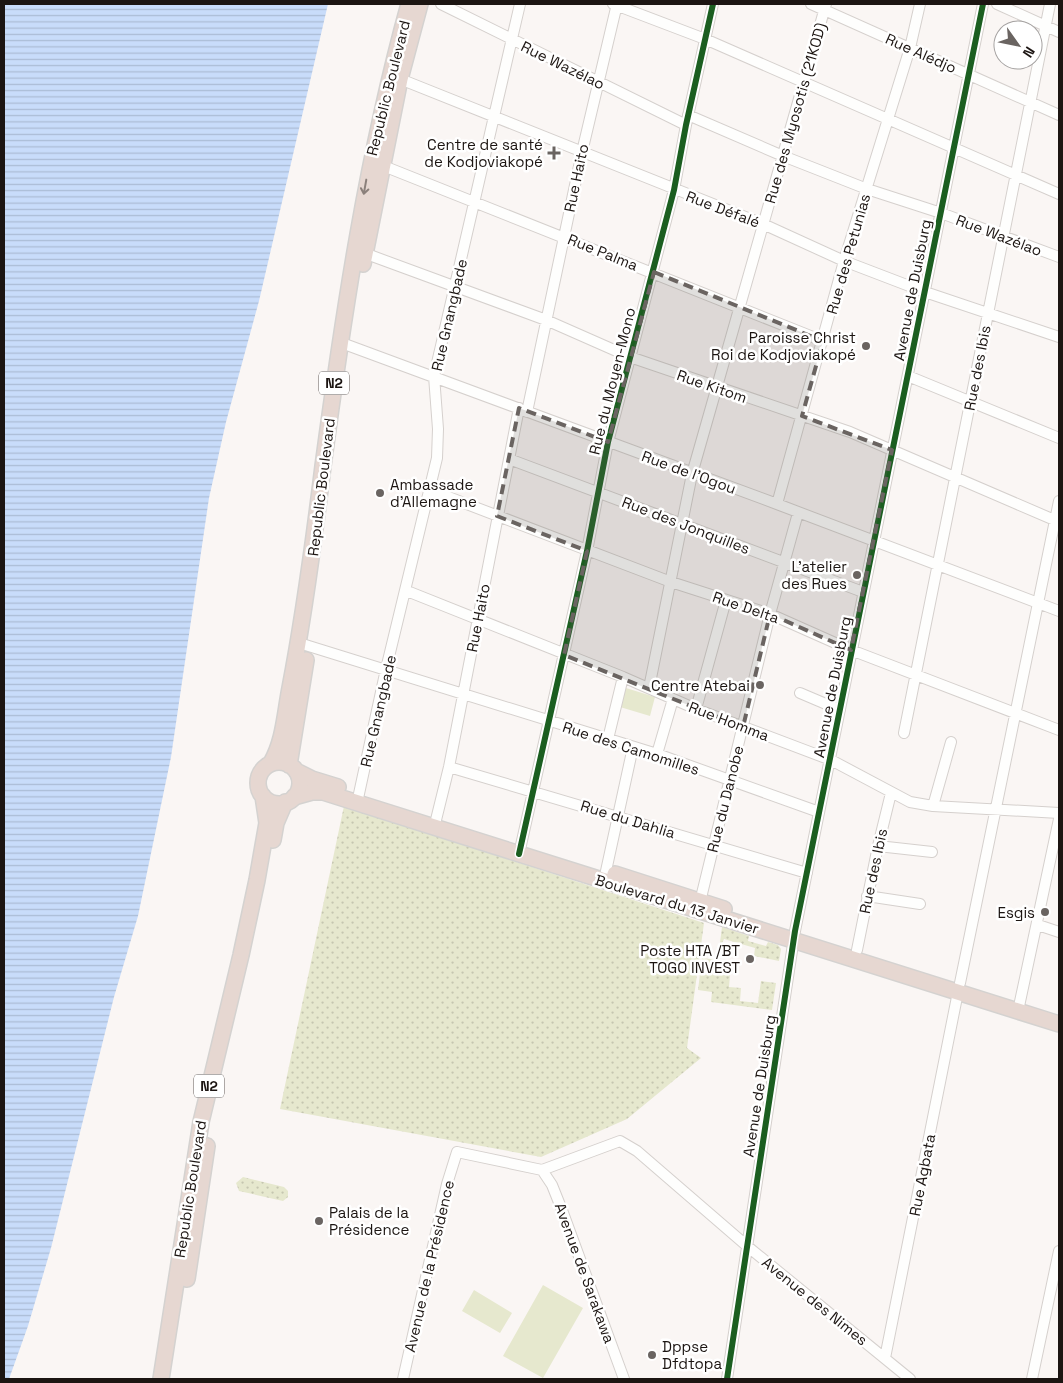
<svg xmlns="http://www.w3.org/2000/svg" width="1063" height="1383" viewBox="0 0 1063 1383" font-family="'Space Grotesk',sans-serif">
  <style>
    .grass { fill: url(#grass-dots) }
    .pitch { fill: #e6e8ce }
    .water { fill: url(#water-rules) }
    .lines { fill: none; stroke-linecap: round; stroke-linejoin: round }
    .minor-casing { stroke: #d5d0cd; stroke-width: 12 }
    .highway-casing { stroke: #d4d2d0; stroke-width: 18 }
    .minor { stroke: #fefefd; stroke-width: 10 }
    .highway { stroke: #e6d7d1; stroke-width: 15 }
    .cycleway-casing { stroke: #fff; stroke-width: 9 }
    .cycleway { stroke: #1b5e20; stroke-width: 6 }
    .oneway { stroke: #8b807b }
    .marked { fill: #6a6461; fill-opacity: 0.2; stroke: #6a6461; stroke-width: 4; stroke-dasharray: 10 6; stroke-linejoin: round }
    .poi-dot { fill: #6a6461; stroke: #fff; stroke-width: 2 }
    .labels { text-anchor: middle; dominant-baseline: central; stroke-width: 5; stroke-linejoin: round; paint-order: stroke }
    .shield { fill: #fff; stroke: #605b59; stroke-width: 1 }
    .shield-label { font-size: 14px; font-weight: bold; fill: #1c1512 }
    .street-label { font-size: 15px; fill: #1c1512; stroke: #fff }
    .poi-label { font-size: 15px; fill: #1c1512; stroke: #fff; text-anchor: end }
  </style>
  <defs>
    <pattern id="grass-dots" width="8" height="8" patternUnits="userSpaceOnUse" patternTransform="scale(1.25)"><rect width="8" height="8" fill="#e6e8ce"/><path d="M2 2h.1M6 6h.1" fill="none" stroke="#c5c6b0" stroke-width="1.8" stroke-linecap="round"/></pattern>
    <pattern id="water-rules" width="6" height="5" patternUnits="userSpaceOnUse" patternTransform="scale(1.25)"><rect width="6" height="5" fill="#c8dcfa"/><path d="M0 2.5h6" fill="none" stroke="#abbcd5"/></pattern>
  </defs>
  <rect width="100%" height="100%" fill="#faf6f4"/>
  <path class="grass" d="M344,806L704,923L687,1048L701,1058L627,1119L541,1157L280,1109Z
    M722,927L749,936L748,941L766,946L768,942L778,945L781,949L779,961L754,956L755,948L724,939L719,950Z
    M702,958L723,961L721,973L730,975L729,987L741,988L740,1001L758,1003L761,981L776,983L772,1010L711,1002L712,992L698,990Z
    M243,1177L284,1187L288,1191V1197L283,1201L239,1191L236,1183Z"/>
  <path class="pitch" d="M626,688L655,697L650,716L620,707Z
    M543,1285L583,1308L543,1378L503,1356Z
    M474,1290L512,1313L500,1333L462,1311Z"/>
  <path class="water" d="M4,4H328L259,301L226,422L209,498L171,757L138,916L114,997L51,1248L28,1326L9,1379H4Z"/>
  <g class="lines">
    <g class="minor-casing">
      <path id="minor" d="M441,4L686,125
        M613,4L705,39L1059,194
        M811,4L1059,115
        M997,4L1059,32
        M395,77L763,224L844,261L925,292L1059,337
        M688,115L783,156L867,189L941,213L1059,257
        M381,165L823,341
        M364,253L546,320L630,357L850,432L1059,522
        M339,342L777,504L1059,611
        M908,376L1059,438
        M527,412L582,152L617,4
        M509,459L863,592
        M430,490L671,582L770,614L851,650L1059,730
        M777,504L844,261L910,48L920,4
        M407,591L623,677L696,709L831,760L910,802L933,806L1059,813
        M299,643L657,754L819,812
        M649,688L692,474L826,4
        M800,693L840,710
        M696,709L726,600
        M904,733L1050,4
        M608,739L623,677
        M657,754L673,699
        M449,767L807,873
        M357,803L386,669L437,458L438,429L434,376L520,4
        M933,806L951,742
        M434,828L449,767L519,408
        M878,846L932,852
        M519,854L587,551L608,442L674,190L686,125L713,4
        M606,871L633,747
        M867,896L920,904
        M699,906L770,614L798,513
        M1038,925L1059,932
        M857,950L878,846L891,793
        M960,983L1059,501
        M1018,1011L1059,819
        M542,1170L552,1185L562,1210L624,1379
        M885,1358L958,992
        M403,1379L447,1184L457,1152L542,1170L620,1141L637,1151L747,1246L910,1379
        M727,1379L795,931L983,4
        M1032,1379L1059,1251"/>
    </g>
    <g class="highway-casing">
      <path id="highway" d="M363,264L400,79L420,4
        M258 783a21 21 0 1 1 42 0a21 21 0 1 1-42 0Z
        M271,763C284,741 285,713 290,688C304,615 314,540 323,466C344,310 367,156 409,4
        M289,765L306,660
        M296,771L312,779L338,787
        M294,797L312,792H323L1059,1024
        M273,840L276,823L285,802
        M615,874L724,909
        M187,1279L207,1146
        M161,1379L201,1122L241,955L257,880L267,823L263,796"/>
    </g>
    <use href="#minor" class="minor"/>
    <use href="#highway" class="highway"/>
    <g class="cycleway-casing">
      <path id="cycleway" d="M519,854L587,551L608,442L674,190L686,125L713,4
        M727,1379L795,931L983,4"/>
    </g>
    <use href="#cycleway" class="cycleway"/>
  </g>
  <defs><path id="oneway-shaft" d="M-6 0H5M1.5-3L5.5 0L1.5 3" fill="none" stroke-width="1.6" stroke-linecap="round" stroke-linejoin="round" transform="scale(1.25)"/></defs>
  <use class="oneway" href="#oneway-shaft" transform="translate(365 187) rotate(100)"/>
  <path class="marked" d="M654,272L823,341L802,416L892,450L851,650L770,614L743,727L564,655L587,551L497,516L519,408L608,442Z"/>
  <g class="poi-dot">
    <path d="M551.5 145.5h5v5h5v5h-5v5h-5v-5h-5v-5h5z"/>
    <circle cx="866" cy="346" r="5"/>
    <circle cx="380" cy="493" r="5"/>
    <circle cx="857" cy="575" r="5"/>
    <circle cx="760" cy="685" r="5"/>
    <circle cx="1045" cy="912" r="5"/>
    <circle cx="750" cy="959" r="5"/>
    <circle cx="319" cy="1221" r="5"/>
    <circle cx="652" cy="1355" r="5"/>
  </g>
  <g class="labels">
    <g class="shield">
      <rect x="319" y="371.5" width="30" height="23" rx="4"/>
      <rect x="194" y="1074.5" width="30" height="23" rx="4"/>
    </g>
    <g class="shield-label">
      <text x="334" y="383">N2</text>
      <text x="209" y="1086">N2</text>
    </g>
    <g class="street-label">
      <text transform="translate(921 53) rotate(24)">Rue Alédjo</text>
      <text transform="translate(563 65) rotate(26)">Rue Wazélao</text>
      <text transform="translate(388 88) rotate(-76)">Republic Boulevard</text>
      <text transform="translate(795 113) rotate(-74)">Rue des Myosotis (21KOD)</text>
      <text transform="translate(576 178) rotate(-78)">Rue Haito</text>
      <text transform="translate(723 209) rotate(21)">Rue Défalé</text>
      <text transform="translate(999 235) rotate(21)">Rue Wazélao</text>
      <text transform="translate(603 252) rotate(22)">Rue Palma</text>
      <text transform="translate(848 254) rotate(-74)">Rue des Petunias</text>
      <text transform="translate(912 290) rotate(-79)">Avenue de Duisburg</text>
      <text transform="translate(449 315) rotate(-77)">Rue Gnangbade</text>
      <text transform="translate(977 368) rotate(-79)">Rue des Ibis</text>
      <text transform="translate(612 381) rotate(-76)">Rue du Moyen-Mono</text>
      <text transform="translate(712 386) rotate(19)">Rue Kitom</text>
      <text transform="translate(689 472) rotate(20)">Rue de l'Ogou</text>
      <text transform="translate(321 487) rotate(-83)">Republic Boulevard</text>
      <text transform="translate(686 525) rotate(21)">Rue des Jonquilles</text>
      <text transform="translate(746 607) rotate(19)">Rue Delta</text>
      <text transform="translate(478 618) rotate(-79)">Rue Haito</text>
      <text transform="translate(832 687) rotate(-79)">Avenue de Duisburg</text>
      <text transform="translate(378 711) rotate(-77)">Rue Gnangbade</text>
      <text transform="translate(729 721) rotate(21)">Rue Homma</text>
      <text transform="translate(631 748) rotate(18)">Rue des Camomilles</text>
      <text transform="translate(725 799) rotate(-76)">Rue du Danobe</text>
      <text transform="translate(628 819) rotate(17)">Rue du Dahlia</text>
      <text transform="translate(873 871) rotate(-78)">Rue des Ibis</text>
      <text transform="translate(677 904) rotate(17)">Boulevard du 13 Janvier</text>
      <text transform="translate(759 1086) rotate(-81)">Avenue de Duisburg</text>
      <text transform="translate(922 1175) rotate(-79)">Rue Agbata</text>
      <text transform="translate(190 1189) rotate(-81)">Republic Boulevard</text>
      <text transform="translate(429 1266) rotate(-77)">Avenue de la Présidence</text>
      <text transform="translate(585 1273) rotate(70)">Avenue de Sarakawa</text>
      <text transform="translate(815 1301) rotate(39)">Avenue des Nimes</text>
    </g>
    <g class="poi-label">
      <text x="543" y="144">Centre de santé<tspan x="543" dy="17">de Kodjoviakopé</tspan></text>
      <text x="856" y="337">Paroisse Christ<tspan x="856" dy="17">Roi de Kodjoviakopé</tspan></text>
      <text x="390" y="484" text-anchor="start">Ambassade<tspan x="390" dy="17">d'Allemagne</tspan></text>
      <text x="847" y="566">L'atelier<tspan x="847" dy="17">des Rues</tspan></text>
      <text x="750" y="685">Centre Atebai</text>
      <text x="1035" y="912">Esgis</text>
      <text x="740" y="950">Poste HTA /BT<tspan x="740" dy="17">TOGO INVEST</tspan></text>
      <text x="329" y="1212" text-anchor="start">Palais de la<tspan x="329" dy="17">Présidence</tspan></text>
      <text x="662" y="1346" text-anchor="start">Dppse<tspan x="662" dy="17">Dfdtopa</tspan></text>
    </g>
  </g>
  <rect width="1063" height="1383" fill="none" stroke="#1c1512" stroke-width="10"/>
  <g transform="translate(1018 45) rotate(123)"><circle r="24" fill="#ffffff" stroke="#a4a1a0"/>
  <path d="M0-4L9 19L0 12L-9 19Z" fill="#6a6461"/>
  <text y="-8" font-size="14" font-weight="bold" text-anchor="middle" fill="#1c1512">N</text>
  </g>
</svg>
